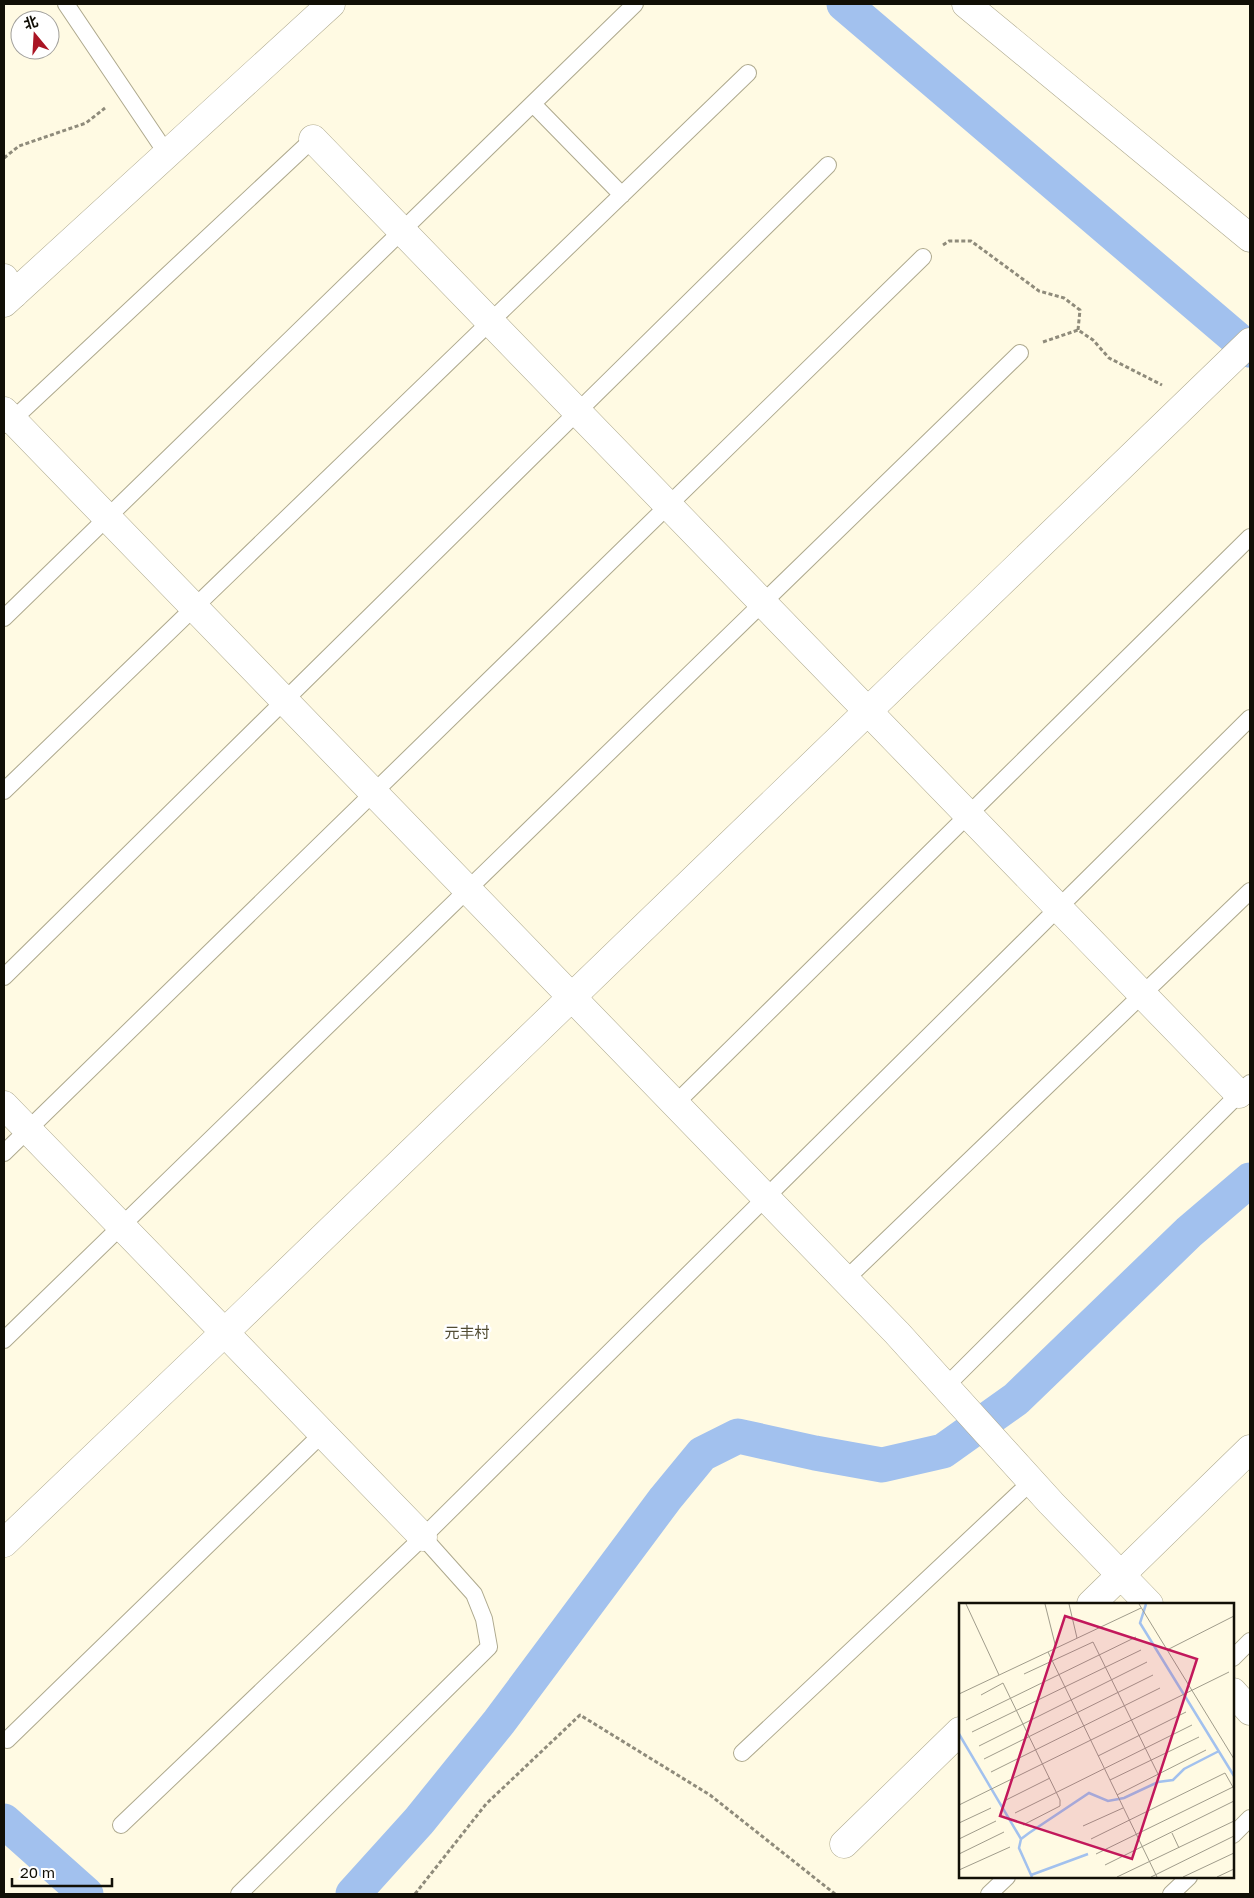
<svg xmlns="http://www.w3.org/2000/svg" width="1254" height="1898" viewBox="0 0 1254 1898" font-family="'Golos Text','Noto Sans SC',sans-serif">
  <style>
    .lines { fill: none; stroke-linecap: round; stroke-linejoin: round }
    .canal { stroke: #a2c1ee; stroke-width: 35 }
    .service-casing { stroke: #aea98e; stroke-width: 18 }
    .minor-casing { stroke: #aea98e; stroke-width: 29 }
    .tertiary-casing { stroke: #aea98e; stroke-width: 29 }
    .path { stroke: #8f8b7b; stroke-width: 3; stroke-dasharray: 4 2.5; stroke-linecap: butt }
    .service { stroke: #fff; stroke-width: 16 }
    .minor { stroke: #fff; stroke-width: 28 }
    .tertiary { stroke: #fff; stroke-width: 28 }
    .labels { text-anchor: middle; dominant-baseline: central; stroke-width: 5; stroke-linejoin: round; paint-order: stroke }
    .quarter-label { font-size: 15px; fill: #524d34; stroke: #fff }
    .inset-river { fill: none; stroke: #a2c1ee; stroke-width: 2.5 }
    .inset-road { fill: none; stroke: #a09c8b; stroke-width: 1 }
    .view { fill: #c2185b; fill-opacity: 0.15; stroke: #c2185b; stroke-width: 2.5 }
    .inset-edge { fill: none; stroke: #110f06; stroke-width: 2.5 }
  </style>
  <rect width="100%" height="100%" fill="#fffae3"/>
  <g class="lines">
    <path class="canal" d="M844,4L1250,350
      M4,1821L86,1894
      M353,1894L419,1821L499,1722L665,1499L702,1454L738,1436L815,1453L882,1465L943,1451L1016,1399L1189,1232L1250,1180"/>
    <g class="service-casing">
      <path id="service" d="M66,4L167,154
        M533,104L622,195
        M7,425L313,139
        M4,618L635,4
        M4,791L748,73
        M4,977L828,165
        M675,1104L1250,537
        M4,1153L923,257
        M846,1279L1250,891
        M4,1340L1020,353
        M946,1386L1250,1083
        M1233,1658L1250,1641
        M7,1740L323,1433
        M742,1753L1032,1481
        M121,1825L423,1537L1250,718
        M1233,1835L1250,1818
        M239,1894L489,1647L484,1619L474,1594L423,1537
        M989,1894L1007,1877
        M1171,1894L1189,1877"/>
    </g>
    <g class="minor-casing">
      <path id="minor" d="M313,139L1239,1094
        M4,278L14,294
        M4,411L897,1333L1051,1503L1149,1604
        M4,1105L423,1537
        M4,1543L225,1332L1250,342
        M1091,1604L1250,1449
        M1233,1692L1250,1711
        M844,1844L960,1731"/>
    </g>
    <g class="tertiary-casing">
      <path id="tertiary" d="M966,4L1250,238
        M4,303L331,4"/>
    </g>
    <path class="path" d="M4,158L19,146L86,123L105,108
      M943,245L949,241H971L1039,291L1064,298L1080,310L1078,330
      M1043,342L1078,330L1093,340L1109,358L1162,385
      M415,1894L486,1804L580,1715L710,1795L835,1894"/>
    <use href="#service" class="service"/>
    <use href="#minor" class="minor"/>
    <use href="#tertiary" class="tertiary"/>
  </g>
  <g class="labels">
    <g class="quarter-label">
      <text x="467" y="1332">元丰村</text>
    </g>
  </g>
  <g transform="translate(959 1603)">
    <rect width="275" height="275" fill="#fffae3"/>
    <path class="inset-river" d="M187,1L181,20L275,173M0,131L62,236M72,272L129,251M73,274L60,245L62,236L70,230L130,190L149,198L165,195L199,179L214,177L225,166L260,148"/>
    <path class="inset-road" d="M7,1L40,72M86,1L97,45M110,1L118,35M180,1L275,156M208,47L275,13M89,49L198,274M65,71L134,39L199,171M0,91L182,5M22,92L44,80L101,197V203L64,222M7,117L177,34M13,129L182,47M20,143L188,59M139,153L227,109M25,156L194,72M32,169L201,85M151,177L240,134M158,192L247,147M47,197L91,175M0,202L270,69M56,210L233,122M0,220L32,205M124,223L164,205M213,230L220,245M0,236L37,218M132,236L266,170L275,186M0,251L45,229M137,251L274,184M146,262L275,198M0,267L51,244M158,274L275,218M192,274L275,233M224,274L275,250M258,274L275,266"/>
    <path class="view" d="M106,13L238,56L173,256L41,213Z"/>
    <rect width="275" height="275" class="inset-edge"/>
  </g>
  <rect width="1254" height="1898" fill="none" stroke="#110f06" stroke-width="10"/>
  <g transform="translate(35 35) rotate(342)"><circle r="24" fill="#ffffff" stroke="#a09f9b"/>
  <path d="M0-4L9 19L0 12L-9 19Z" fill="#aa1524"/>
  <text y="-8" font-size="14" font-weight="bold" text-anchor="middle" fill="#110f06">北</text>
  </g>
  <path d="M12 1878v8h100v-8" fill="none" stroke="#110f06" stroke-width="2.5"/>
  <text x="20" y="1878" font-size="15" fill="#110f06" stroke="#ffffff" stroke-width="4" paint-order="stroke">20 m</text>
</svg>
